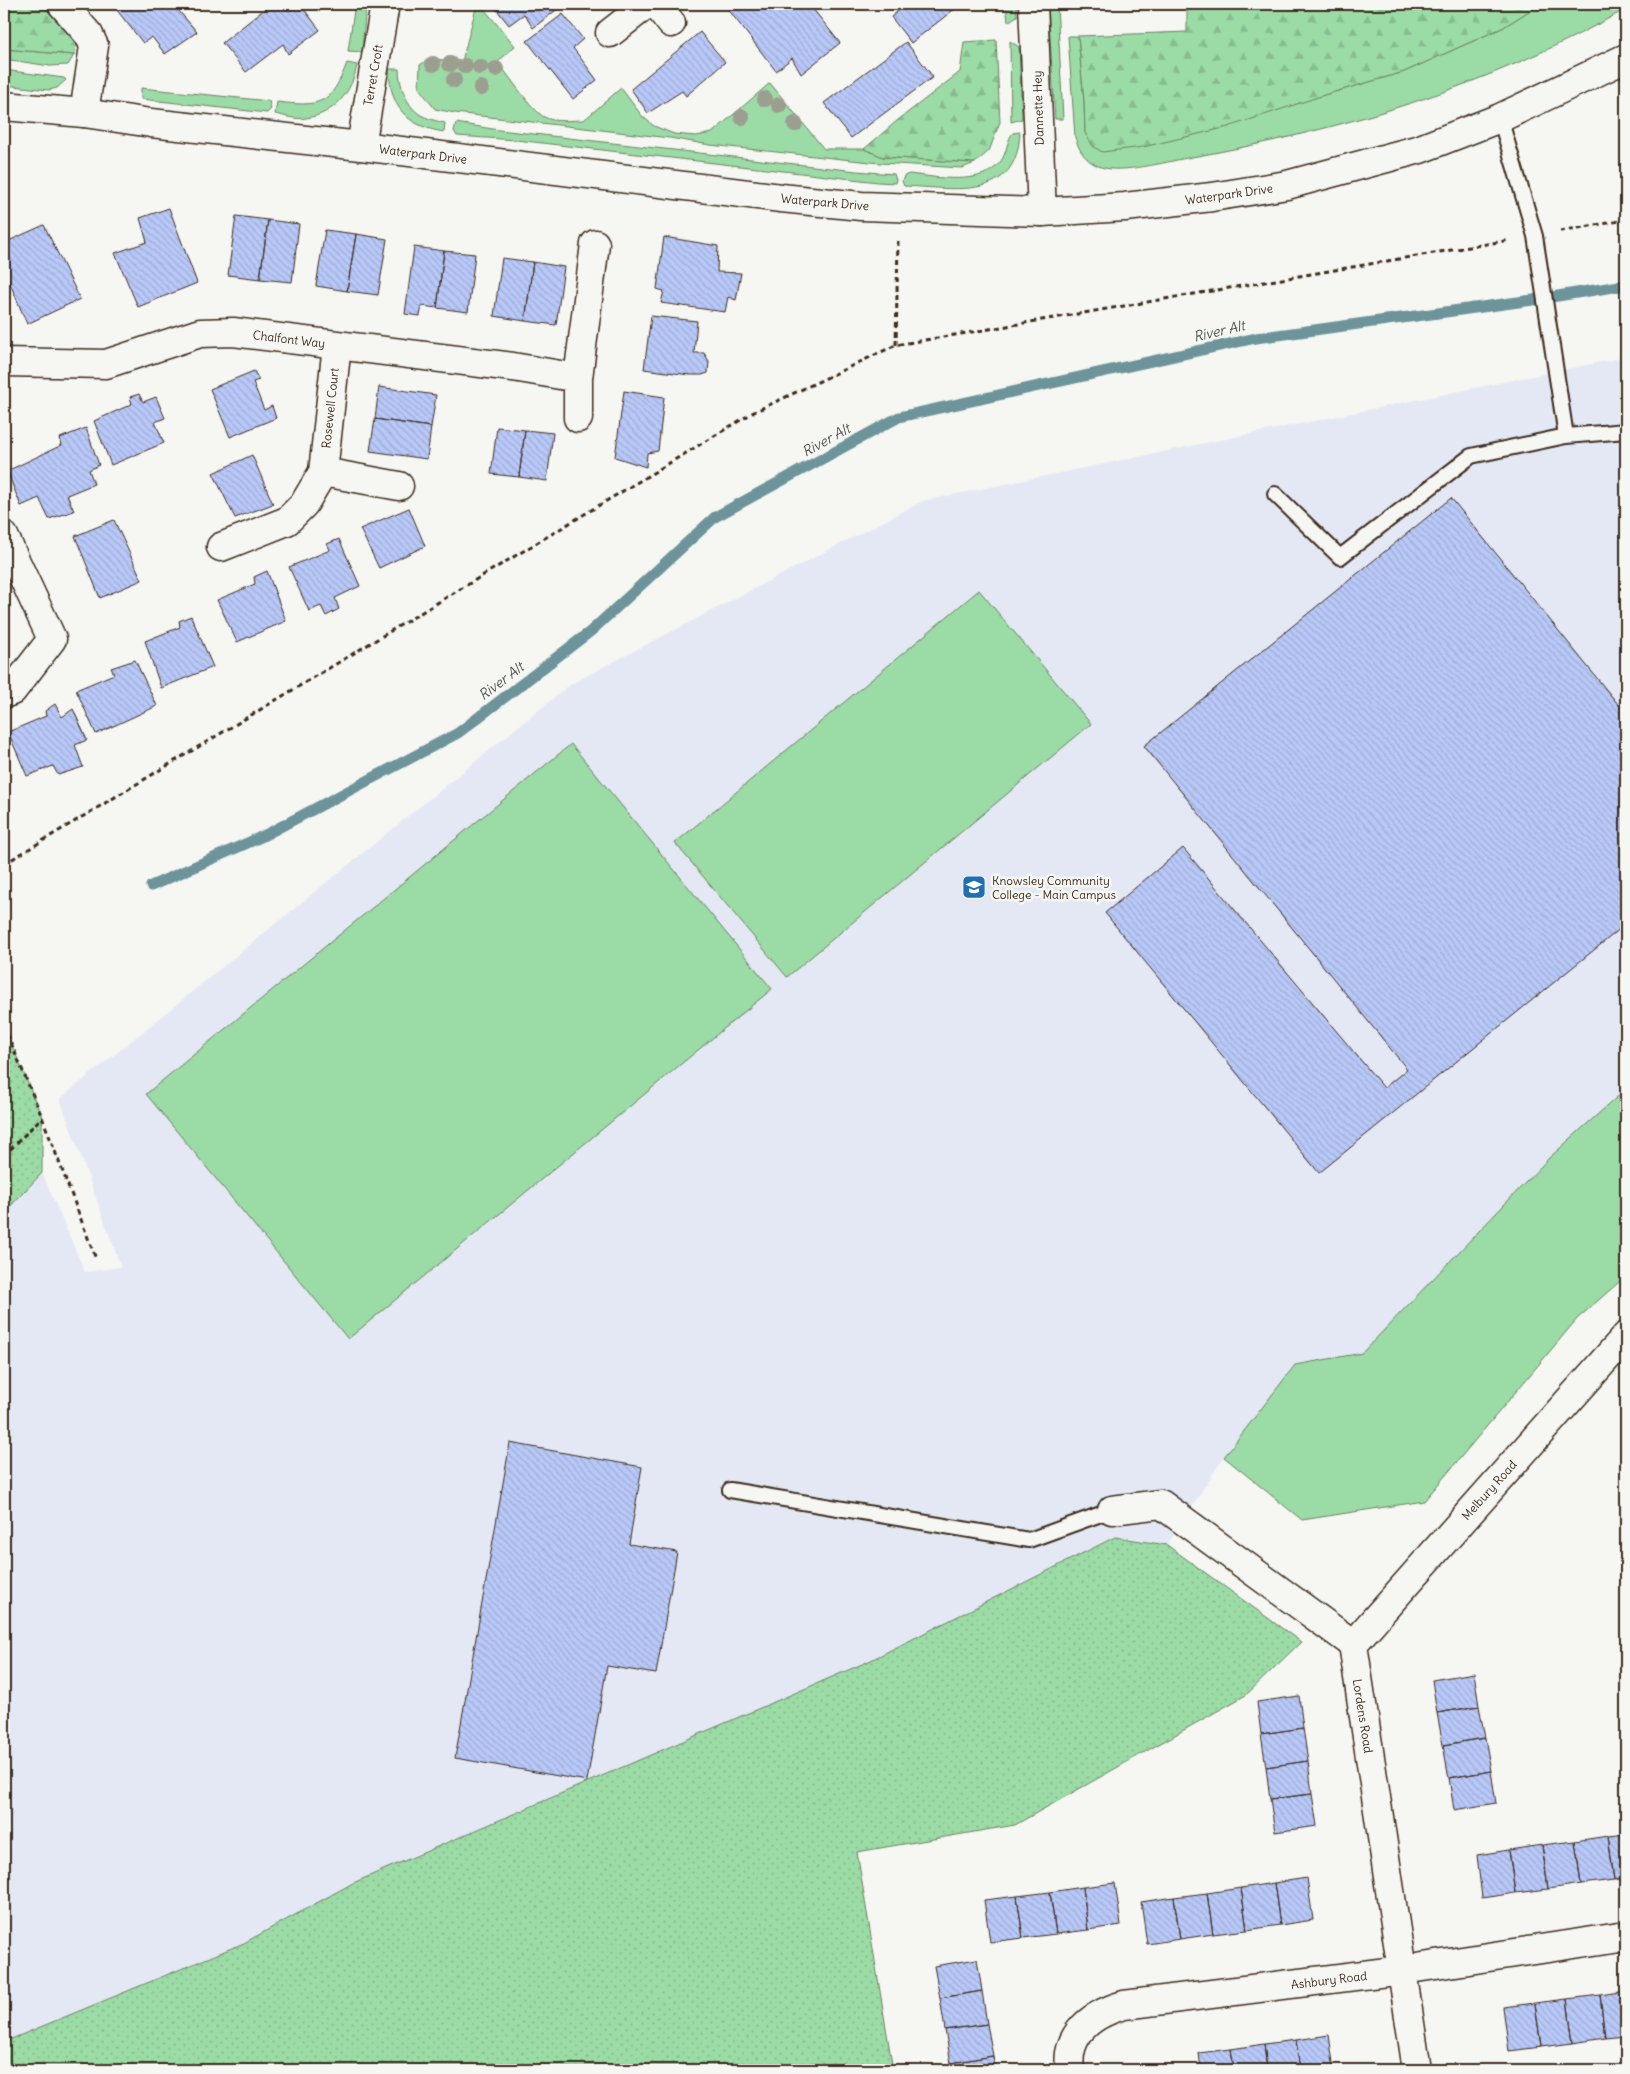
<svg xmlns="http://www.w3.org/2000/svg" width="1630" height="2074" viewBox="0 0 1630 2074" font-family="Delius,sans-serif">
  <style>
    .built { fill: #e3e8f4 }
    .grass { fill: #9bdba5; stroke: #6b8262 }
    .forest { fill: url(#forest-firs); stroke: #6b8262 }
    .park { fill: url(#park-dots); stroke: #6b8262 }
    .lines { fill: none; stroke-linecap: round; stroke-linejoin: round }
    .stream { stroke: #6c949a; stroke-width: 11 }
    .building { fill: url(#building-back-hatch); stroke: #3b2a1e }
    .service-casing { stroke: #3b2a1e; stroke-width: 18 }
    .minor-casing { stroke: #3b2a1e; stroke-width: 31 }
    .tertiary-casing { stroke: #3b2a1e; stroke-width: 31 }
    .path { stroke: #3b2a1e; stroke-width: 3; stroke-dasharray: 5 4; stroke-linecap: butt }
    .service { stroke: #f6f6f2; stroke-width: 14 }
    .minor { stroke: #f6f6f2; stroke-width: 28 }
    .tertiary { stroke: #f6f6f2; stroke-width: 28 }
    .tree { fill: #9c9e90 }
    .labels { text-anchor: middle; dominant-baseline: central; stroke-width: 5; stroke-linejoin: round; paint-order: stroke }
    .street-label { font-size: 12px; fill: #3b2a1e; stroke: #f6f6f2 }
    .poi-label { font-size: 12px; fill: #3b2a1e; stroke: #f6f6f2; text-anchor: start }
    .water-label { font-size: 14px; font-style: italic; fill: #505652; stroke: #f6f6f2 }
  </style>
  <defs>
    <pattern id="forest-firs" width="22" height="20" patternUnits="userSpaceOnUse" patternTransform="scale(1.25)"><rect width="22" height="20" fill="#9bdba5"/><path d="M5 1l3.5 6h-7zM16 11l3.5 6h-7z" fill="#86bc8e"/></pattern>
    <pattern id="park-dots" width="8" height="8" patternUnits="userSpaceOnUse" patternTransform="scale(1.25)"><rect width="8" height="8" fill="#9bdba5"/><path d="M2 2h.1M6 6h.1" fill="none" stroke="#86bc8e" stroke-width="1.8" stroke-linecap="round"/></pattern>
    <pattern id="building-back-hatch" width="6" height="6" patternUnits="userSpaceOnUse" patternTransform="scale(1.25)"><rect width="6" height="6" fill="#b8c8f8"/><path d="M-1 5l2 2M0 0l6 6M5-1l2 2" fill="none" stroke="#9facd4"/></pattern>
  </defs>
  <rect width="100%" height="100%" fill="#f6f6f2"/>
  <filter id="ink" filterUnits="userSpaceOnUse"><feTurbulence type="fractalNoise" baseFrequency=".02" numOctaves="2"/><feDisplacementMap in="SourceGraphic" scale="10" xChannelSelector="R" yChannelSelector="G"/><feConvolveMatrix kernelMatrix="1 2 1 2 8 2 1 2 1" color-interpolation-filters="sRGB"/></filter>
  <g filter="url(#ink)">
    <path class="built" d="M1626,357V1089L1549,1158L1362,1353L1295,1365L1224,1457L1167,1545L1115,1537L867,1662L353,1883L244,1943L4,2042V1213L42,1173L85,1272L121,1267L60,1099L571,684L923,501Z"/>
    <path class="grass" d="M355,4H366L362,52L348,51Z
      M477,4H480L515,46L498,62C508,75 531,109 544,117C555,123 572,120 584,120L621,88L642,116L654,126L674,134L696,136L712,133L770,83L824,149H864L883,157L975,163L962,168L880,163L710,145L670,138L455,113L435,109L419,88L420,65L429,59L462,61Z
      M1006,4H1016L1017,16L1008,22Z
      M1048,4H1057L1063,119H1055Z
      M1540,4H1626V9C1488,87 1343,130 1187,158C1166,162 1121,174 1101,167C1086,162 1079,151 1075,137L1068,36H1078L1084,101L1085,133L1324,95L1404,72L1502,28Z
      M1010,41L1019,47L1022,119L1011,122Z
      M4,49L74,55L68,65L50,66L4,59Z
      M347,63L357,65C352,92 335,114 306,118C296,120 285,116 275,114L277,102C320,107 331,105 347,63Z
      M389,69H399C399,84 406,105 419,114C427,119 437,121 445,123L444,132C406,126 390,107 389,69Z
      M4,70L64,78L66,80L57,88L49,90L4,85Z
      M141,88L269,101L271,109L267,113L141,99Z
      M456,123L499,130L856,171L894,174L896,180L895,183L878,182L516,140L457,136L454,131Z
      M1020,132C1017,203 955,188 904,186L902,181L904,176L909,174C936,177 983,187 1001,161C1007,153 1007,139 1013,133Z
      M979,590L1091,724L787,977L675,843Z
      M571,744L772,989L348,1339L146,1094Z
      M1626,1089V1276L1577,1319L1424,1501L1302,1520L1224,1457L1295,1365L1362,1353L1549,1158Z"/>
    <path class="forest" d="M10,4H35L46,9L77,43L74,55L4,49V6Z
      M1187,4H1540L1502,28L1404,72L1324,95L1228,127L1143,147L1102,152L1093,146L1085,133L1084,101L1078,36L1187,32Z
      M996,40L1000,122L989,151L975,163L883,157L864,149L898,120L960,72L964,42Z"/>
    <path class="park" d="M4,1026L42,1117V1173L4,1213Z
      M1115,1537L1167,1545L1301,1642L1246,1695L1015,1825L857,1852L893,2070H4V2042L244,1943L353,1883L867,1662Z"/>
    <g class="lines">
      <path class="stream" d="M151,886L263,836L458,733L591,631L715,517L899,417L1256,338L1533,300L1626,285"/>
    </g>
    <path class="building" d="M112,4H173L197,32L165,54L152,37L143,43Z
      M271,4H300L320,30L288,54L283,44L246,72L222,43Z
      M492,4H564L533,28L524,14L509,25Z
      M724,4H809L840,43L801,74L792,58L776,71Z
      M906,4H961L911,43L891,17Z
      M563,14L583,39L573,48L597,80L573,99L527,41Z
      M700,32L725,62L686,96L682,91L648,113L631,89Z
      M906,42L933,77L851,138L824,103Z
      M169,208L197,283L138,307L115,253L147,242L140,218Z
      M236,216L268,220L260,279L228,275Z
      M268,220L299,224L292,282L260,279Z
      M44,225L80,299L27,324L4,269V243Z
      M325,230L356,234L347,291L316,286Z
      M356,234L387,239L378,295L347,291Z
      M664,237L718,246L717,272L741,273L736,300L728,297L725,312L661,303L664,291L657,289Z
      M414,247L444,251L437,308L422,306L420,316L405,314Z
      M444,251L475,254L468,312L437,308Z
      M502,258L533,262L525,321L494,316Z
      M533,262L564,267L556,325L525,321Z
      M651,316L697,321L694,353H704L709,361L708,373L702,375H690L644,369Z
      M254,371L259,380L253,382L264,410L272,406L276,418L230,437L210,389Z
      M379,387L436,395L431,427L375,419Z
      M624,391L664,397L658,451L647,453L646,467L615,457Z
      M139,394L143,402L156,397L165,418L155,422L164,443L111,465L94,421L132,404L130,397Z
      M375,419L431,427L427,459L370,451Z
      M497,427L525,430L519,477L491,474Z
      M86,428L99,465L89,470L94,484L67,495L74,511L49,519L39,498L21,506L7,471L62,445L60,438Z
      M525,430L553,433L547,481L519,477Z
      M252,455L273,504L235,518L213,473Z
      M1451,498L1626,714V924L1319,1173L1105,913L1183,848L1384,1088L1407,1069L1144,746Z
      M409,508L425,546L379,568L360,529Z
      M114,520L142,580L100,598L75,536Z
      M339,539L360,586L335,598L339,609L326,616L321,606L309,611L289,567L330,550L327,544Z
      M267,571L286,621L237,642L217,600L255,584L254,577Z
      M191,616L213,667L161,688L145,641L180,627L179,621Z
      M135,660L157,706L96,734L76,690L114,674L111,668Z
      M55,704L62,717L73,709L87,740L75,745L83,767L58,775L53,766L27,776L8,732L46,716L45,711Z
      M510,1443L642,1467L629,1544L677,1552L656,1674L607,1666L587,1781L455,1758Z
      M1474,1673L1479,1706L1437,1713L1432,1680Z
      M1299,1696L1303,1728L1261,1734L1257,1702Z
      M1479,1706L1485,1738L1443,1745L1437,1713Z
      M1303,1728L1308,1761L1266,1767L1261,1734Z
      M1485,1738L1491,1771L1449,1778L1443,1745Z
      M1308,1761L1312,1794L1270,1799L1266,1767Z
      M1491,1771L1496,1803L1454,1810L1449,1778Z
      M1312,1794L1317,1826L1275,1832L1270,1799Z
      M1626,1834V1878L1614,1880L1608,1836Z
      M1608,1836L1614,1880L1581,1884L1575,1841Z
      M1575,1841L1581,1884L1548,1889L1542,1845Z
      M1542,1845L1548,1889L1515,1893L1509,1850Z
      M1509,1850L1515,1893L1482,1898L1477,1855Z
      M1307,1878L1313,1920L1280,1925L1274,1883Z
      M1115,1883L1121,1925L1088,1930L1083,1887Z
      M1274,1883L1280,1925L1247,1930L1241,1888Z
      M1083,1887L1088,1930L1056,1934L1050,1892Z
      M1241,1888L1247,1930L1213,1934L1207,1893Z
      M1050,1892L1056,1934L1023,1938L1017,1896Z
      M1207,1893L1213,1934L1180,1939L1174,1897Z
      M1017,1896L1023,1938L990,1942L984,1900Z
      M1174,1897L1180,1939L1147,1944L1141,1902Z
      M977,1959L982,1991L940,1998L934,1966Z
      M982,1991L987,2024L945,2030L940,1998Z
      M1626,1991V2036L1605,2038L1600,1995Z
      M1600,1995L1605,2038L1573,2043L1567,1999Z
      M1567,1999L1573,2043L1541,2047L1535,2003Z
      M1535,2003L1541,2047L1509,2051L1503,2007Z
      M987,2024L993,2056L951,2063L945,2030Z
      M1329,2035L1334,2070H1300L1296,2040Z
      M1296,2040L1300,2070H1267L1264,2044Z
      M1264,2044L1267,2070H1234L1231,2049Z
      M1231,2049L1234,2070H1201L1199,2053Z
      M993,2056L995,2070H952L951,2063Z"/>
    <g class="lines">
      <g class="service-casing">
        <path id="service" d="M1500,118L1535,236L1566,436L1626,431
          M1275,494L1340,557L1471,456L1566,436
          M730,1490L1029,1540L1112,1510"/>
      </g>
      <g class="minor-casing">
        <path id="minor" d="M62,4L89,35L94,46L84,113
          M656,4L671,23
          M1033,4L1042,212
          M610,33L647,4
          M361,146L385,4
          M4,362L106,364L200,333L233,332L513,367L578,378
          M578,418V378L595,244
          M323,472L337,345
          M4,536L52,639L12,691L4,694
          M221,547L287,521L304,504L323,472L399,486
          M1112,1510L1161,1504L1353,1644L1417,2070
          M1353,1644L1626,1336
          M1070,2070C1065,2034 1092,2014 1124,2005L1403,1970L1626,1936"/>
      </g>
      <g class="tertiary-casing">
        <path id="tertiary" d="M4,106L84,113L151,123L361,146L781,198L861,206L1042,212L1125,207L1212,197L1287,185L1420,149L1500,118L1626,58"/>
      </g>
      <path class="path" d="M1560,231L1626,220
        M896,345L898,240
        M4,864L754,412L896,345L1510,240
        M4,1026L42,1117L96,1259
        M4,1156L42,1117"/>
      <use href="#service" class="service"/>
      <use href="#minor" class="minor"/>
      <use href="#tertiary" class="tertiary"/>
    </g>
    <g class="tree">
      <circle cx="433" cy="64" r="8"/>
      <circle cx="450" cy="64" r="8"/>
      <circle cx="465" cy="66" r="8"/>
      <circle cx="480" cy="67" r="8"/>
      <circle cx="496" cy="69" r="8"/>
      <circle cx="454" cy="80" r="8"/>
      <circle cx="481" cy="88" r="8"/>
      <circle cx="765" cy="99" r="8"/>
      <circle cx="779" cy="105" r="8"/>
      <circle cx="742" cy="117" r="8"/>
      <circle cx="795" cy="124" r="8"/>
    </g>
  </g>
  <defs>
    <g id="university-square" transform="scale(1.25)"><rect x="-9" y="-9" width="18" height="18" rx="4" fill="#1f6fb2" stroke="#f6f6f2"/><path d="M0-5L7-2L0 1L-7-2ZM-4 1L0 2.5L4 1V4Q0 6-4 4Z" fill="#fff"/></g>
  </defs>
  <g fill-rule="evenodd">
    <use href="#university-square" x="974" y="887"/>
  </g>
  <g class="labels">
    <g class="street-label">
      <text transform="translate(373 75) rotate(-80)">Terret Croft</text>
      <text transform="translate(1038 108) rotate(-92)">Dannette Hey</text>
      <text transform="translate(423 154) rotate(7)">Waterpark Drive</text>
      <text transform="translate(1229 194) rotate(-8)">Waterpark Drive</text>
      <text transform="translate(825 202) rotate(5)">Waterpark Drive</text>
      <text transform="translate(289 339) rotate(7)">Chalfont Way</text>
      <text transform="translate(330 408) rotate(-84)">Rosewell Court</text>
      <text transform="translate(1489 1490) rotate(-48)">Melbury Road</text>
      <text transform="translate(1363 1716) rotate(81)">Lordens Road</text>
      <text transform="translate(1329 1980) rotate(-7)">Ashbury Road</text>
    </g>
    <g class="poi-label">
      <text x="992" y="880">Knowsley Community<tspan x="992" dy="14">College - Main Campus</tspan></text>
    </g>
    <g class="water-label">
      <text transform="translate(1219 331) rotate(-13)">River Alt</text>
      <text transform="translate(826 440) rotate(-29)">River Alt</text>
      <text transform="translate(501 681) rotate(-37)">River Alt</text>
    </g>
  </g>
  <rect width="1630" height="2074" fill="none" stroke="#f6f6f2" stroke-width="20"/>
  <rect x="10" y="10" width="1610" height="2054" fill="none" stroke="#3b2a1e" stroke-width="2" filter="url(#ink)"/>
</svg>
